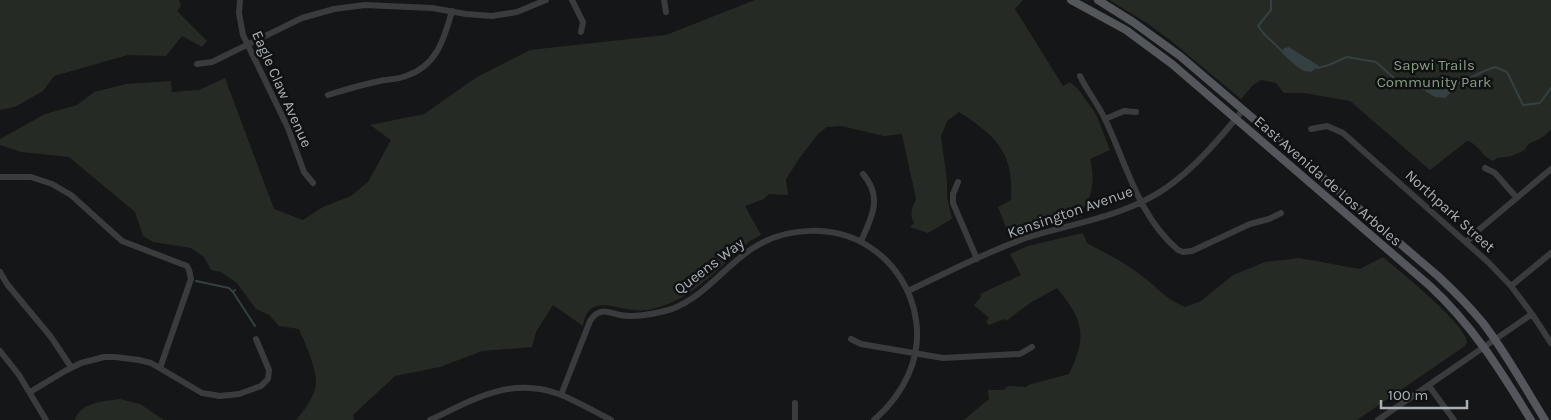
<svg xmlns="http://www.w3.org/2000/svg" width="1551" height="420" viewBox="0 0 1551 420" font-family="Karla,sans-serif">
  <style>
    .green { fill: #252b24 }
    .water { fill: #344042 }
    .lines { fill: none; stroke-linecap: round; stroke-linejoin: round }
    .stream { stroke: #344042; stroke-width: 2 }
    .minor { stroke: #393b3d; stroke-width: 6 }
    .major { stroke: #53565a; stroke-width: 8 }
    .labels { text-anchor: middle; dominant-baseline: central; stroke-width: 5; stroke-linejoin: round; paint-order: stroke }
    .park-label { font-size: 15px; fill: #879e82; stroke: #101112 }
    .street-label { font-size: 15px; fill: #a9b0b5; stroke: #101112 }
  </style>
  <rect width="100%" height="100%" fill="#151617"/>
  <path class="green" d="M0,0H179L181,6L177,11L207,41L202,47L182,36L166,56L128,55L54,76L43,91L15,107L0,110Z
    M755,0H1023L1015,9L1063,86L1070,82L1078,89L1096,114L1110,150L1090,159C1095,178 1093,196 1081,212L1083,216L1034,229L1010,238L998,207L1011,200C1014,152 996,136 959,112L947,121L941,136L947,181V197L952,219L928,233L910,227L914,223C909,216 912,207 916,199L902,134L884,136L841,126L827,127L818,134L801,156L786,179L788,195L769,194L764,199L745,206L761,235L750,241C722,264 695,297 659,307C651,310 641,311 633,310C613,308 588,294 583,326L553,305L536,332L532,347L482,351L440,367L395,376L353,415L354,420H296C304,411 316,395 316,382C316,366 305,344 299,329L279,326L269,315L256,309L237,283L221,272L211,270L204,257L191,248L153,242L143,236L135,212L69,157L21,152L0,145V139L45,114L77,105L94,92L126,84L171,81L172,92L199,90L225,78L274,209L303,220L323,207L351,196L368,182L391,140L370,125L424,114L477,77L530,50L666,35Z
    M1109,0H1551V130C1548,132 1545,136 1541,138C1535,142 1528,141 1525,150L1512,156L1497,158L1493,161C1482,157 1478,143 1467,141L1430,170L1350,101L1304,93H1284L1276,83L1261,80L1253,85L1241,99L1170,40L1147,23Z
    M1083,233L1087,243C1105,253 1124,262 1141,275C1158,288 1164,298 1185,307L1201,301L1233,275L1265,262L1299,258L1360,269L1383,257C1399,271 1465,323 1467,342L1465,346L1357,420H964L989,399L988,390H1004L1008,386L1027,387L1028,385L1069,374C1088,335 1083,320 1057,288L1030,303L1006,321L1004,319L989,325L986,322L989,318L974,305L981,297L980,294L1021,275L1010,254L1028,246Z
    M120,399L140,404L164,420H75C80,402 105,401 120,399Z"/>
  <path class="water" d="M1289,47L1319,66L1311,72L1304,71L1295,65L1282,53L1284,48Z
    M1429,84L1436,86L1448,85L1452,91L1445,98L1435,97L1425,91V86Z"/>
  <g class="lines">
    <path class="stream" d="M1271,0V10L1258,26L1264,34L1284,53
      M1317,68L1329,65L1347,57L1376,62L1403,86L1425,89
      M1447,87C1464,83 1478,72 1495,67L1507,72L1523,105L1540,103L1551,88
      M196,281L229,288L233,292L235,290
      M233,292L255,326"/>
    <path class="minor" d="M240,0L239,13L243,35L288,128L304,172L313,183
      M572,0L583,22L581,32
      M664,0L666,12
      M197,64L212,62L302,18L334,9L365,5L432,8L466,14L492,16L517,12L546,0
      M1080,76C1087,91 1098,104 1105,119C1127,165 1138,216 1178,250L1183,252L1192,251L1250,224L1269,219L1281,213
      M328,95C344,90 360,85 376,82C386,79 396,80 406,76C437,66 444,39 452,11
      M1105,119L1124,111L1136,112
      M1311,129L1327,126L1343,133L1488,262L1511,286L1532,314L1551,343
      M1485,168L1495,173L1517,198
      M0,177H31L52,184L71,195L122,241L187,266L189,270L191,279L160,368
      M958,182L953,194V203L977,259
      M861,241C872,217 883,197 863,174
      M1467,242L1475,233L1551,169
      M0,272L7,284L51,337L71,367
      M1511,286L1551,253
      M908,291C946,273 986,252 1026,238C1073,223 1124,217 1166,188C1196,167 1220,138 1243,110
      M851,339L861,344L943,358L1020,354L1032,347
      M0,351L19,375L46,420
      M1429,386L1454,420
      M30,392L65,371L81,363L104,357H115L139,360L151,363L202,393L220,396L239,394L261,386L268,379L269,370L256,339
      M561,395L590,321C593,316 596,313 601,312C607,310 613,314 620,315C637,318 655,314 672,309C704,297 725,266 753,248C787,226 835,225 868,246C894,262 912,290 916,320C922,359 903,395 874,420
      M430,420C473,400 510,376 559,394C576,401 594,411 611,420
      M795,420V403
      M1378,420L1532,314"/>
    <path class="major" d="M1071,0L1126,30L1172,64L1430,286C1474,327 1500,370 1531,420
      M1098,0L1133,22L1180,56L1438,276C1454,291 1469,306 1483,323C1506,353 1525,388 1545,420"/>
  </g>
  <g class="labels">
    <g class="park-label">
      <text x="1434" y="65">Sapwi Trails<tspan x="1434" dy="17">Community Park</tspan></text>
    </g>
    <g class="street-label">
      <text transform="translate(282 89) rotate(66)">Eagle Claw Avenue</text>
      <text transform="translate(1328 181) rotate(41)">East Avenida de Los Arboles</text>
      <text transform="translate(1450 211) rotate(42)">Northpark Street</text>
      <text transform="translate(1070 212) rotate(-19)">Kensington Avenue</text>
      <text transform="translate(709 266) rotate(-37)">Queens Way</text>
    </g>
  </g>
  <path d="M1381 400v8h86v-8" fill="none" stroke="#a9b0b5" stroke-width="2.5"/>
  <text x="1388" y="400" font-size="15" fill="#a9b0b5" stroke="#101112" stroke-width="4" paint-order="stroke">100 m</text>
</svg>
